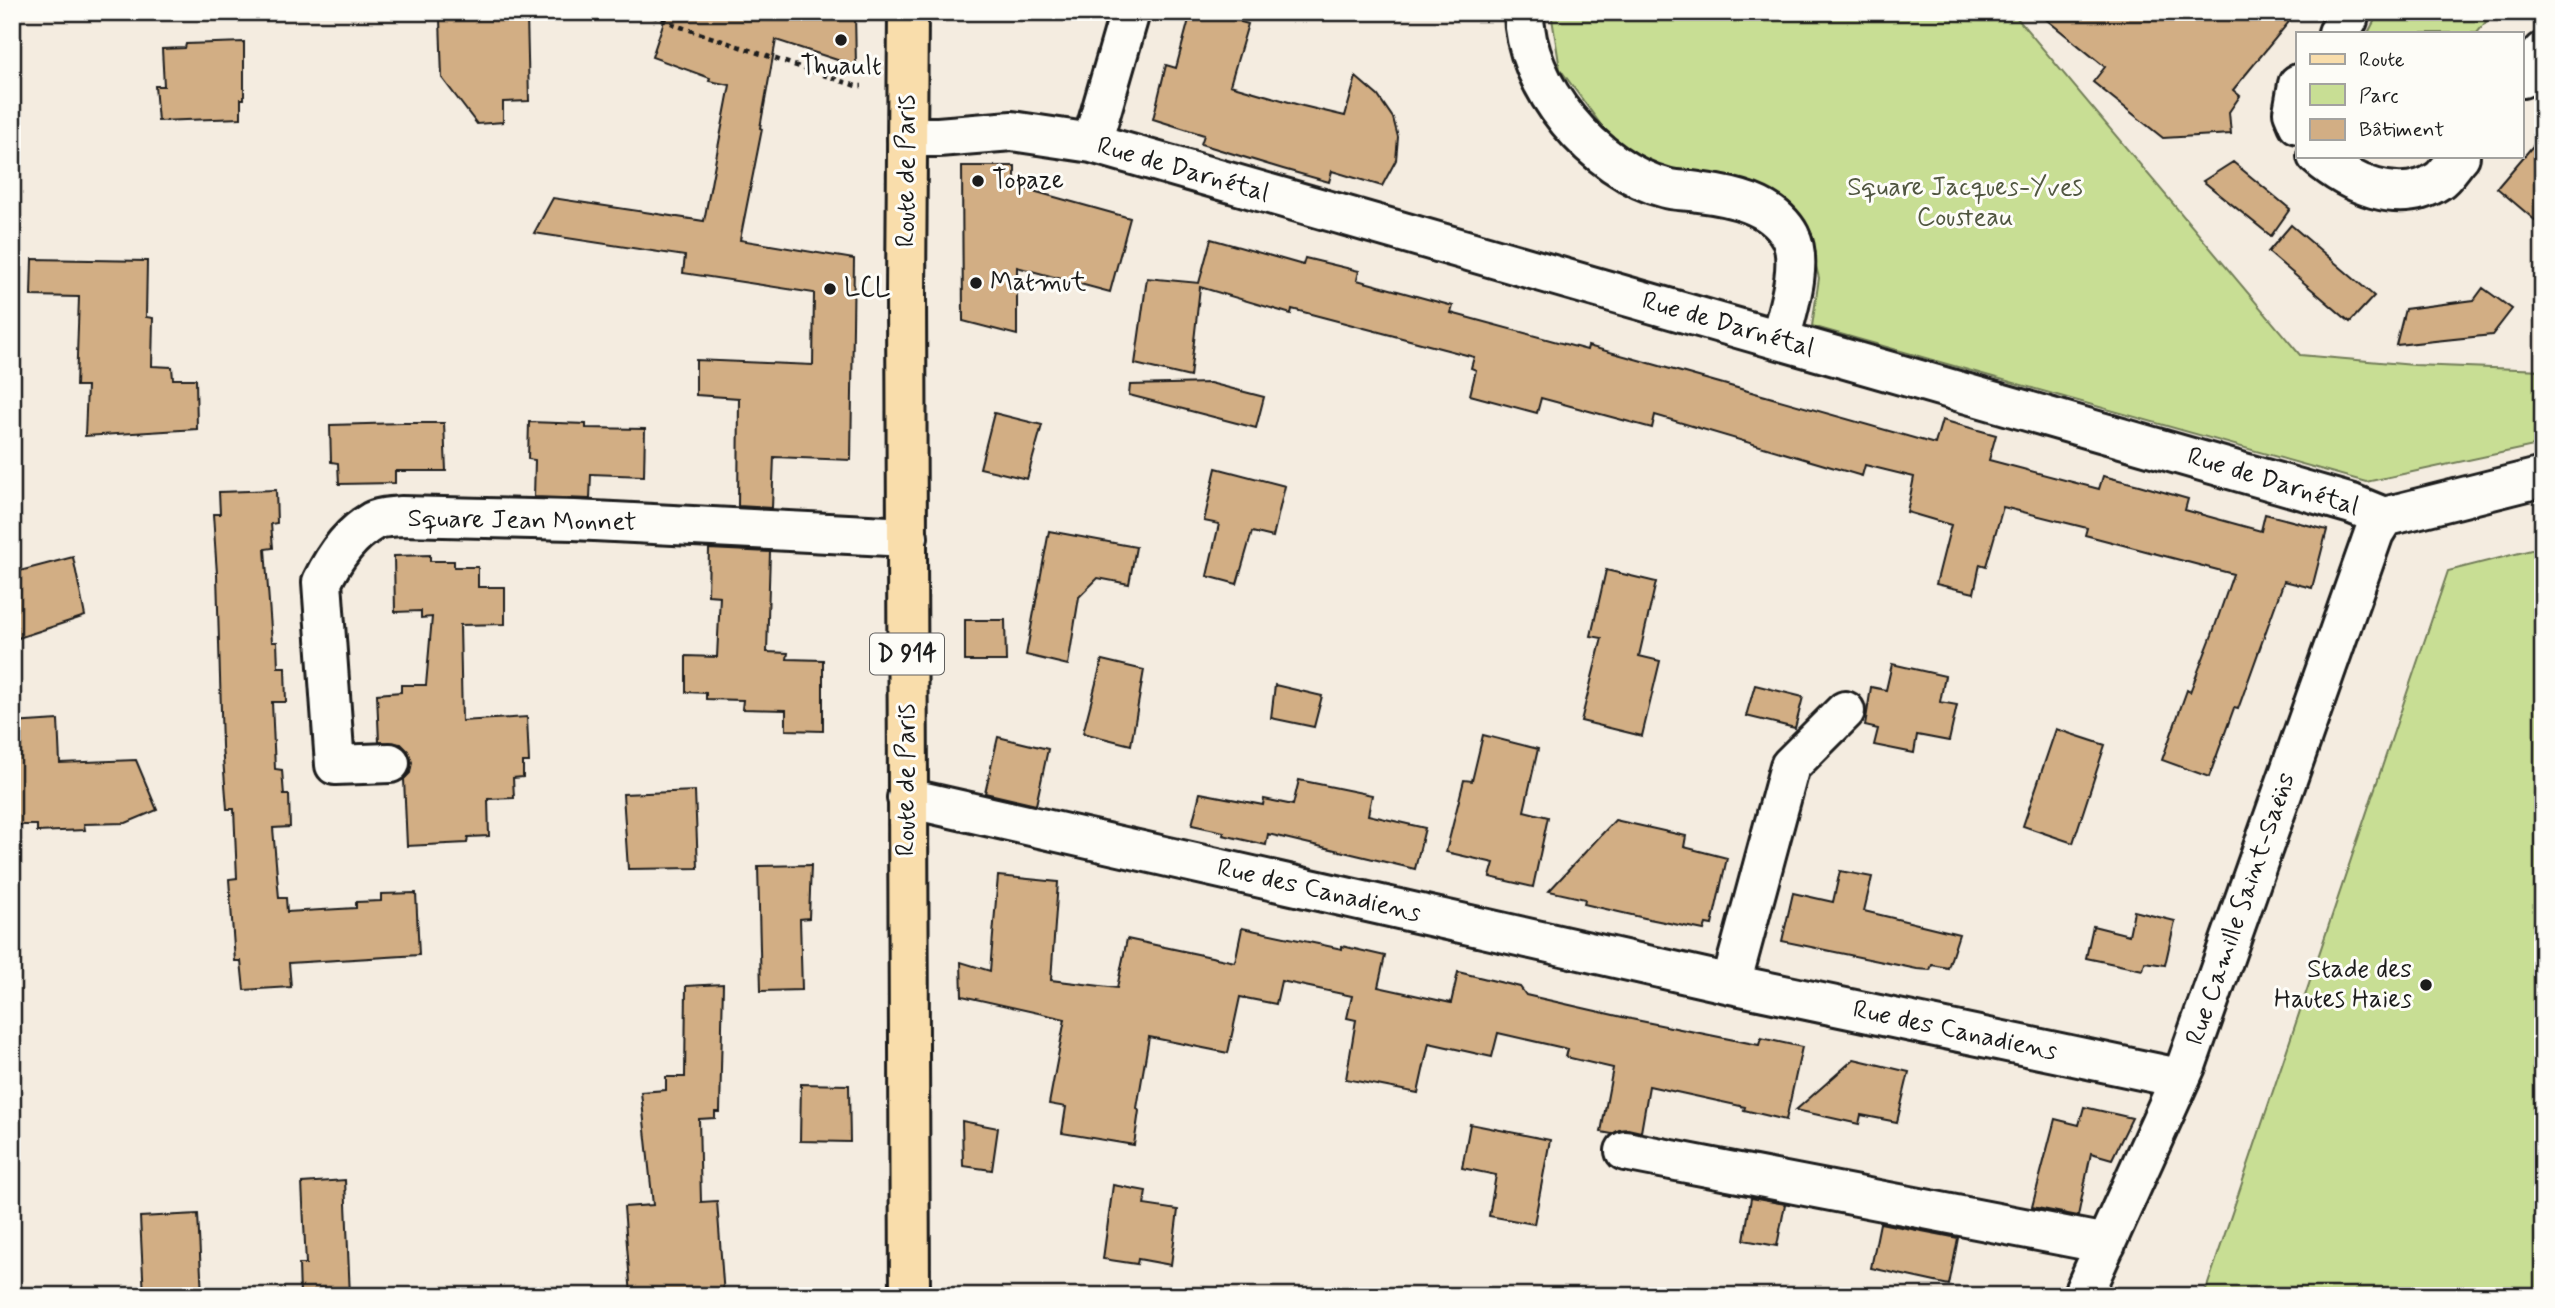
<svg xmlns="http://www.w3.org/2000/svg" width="2555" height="1308" viewBox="0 0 2555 1308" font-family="Mynerve,sans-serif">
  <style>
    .green { fill: #c8de94; stroke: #727d58; stroke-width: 2 }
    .building { fill: #d2ae84; stroke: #1c1c1c; stroke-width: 2 }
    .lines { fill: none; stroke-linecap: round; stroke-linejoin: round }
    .minor-casing { stroke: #1c1c1c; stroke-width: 44 }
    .major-casing { stroke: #1c1c1c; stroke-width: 44 }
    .path { stroke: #1c1c1c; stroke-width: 4.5; stroke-dasharray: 5 5; stroke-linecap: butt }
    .minor { stroke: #fdfcf7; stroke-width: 38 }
    .major { stroke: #f9ddab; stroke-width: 38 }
    .poi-dot { fill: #1c1c1c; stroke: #fdfcf7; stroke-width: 2.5 }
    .labels { text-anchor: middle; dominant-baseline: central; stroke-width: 6; stroke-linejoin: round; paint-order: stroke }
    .shield { fill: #fdfcf7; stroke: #605f5e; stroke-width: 2 }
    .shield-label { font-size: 24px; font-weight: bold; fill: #1c1c1c }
    .poi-label { font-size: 26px; fill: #1c1c1c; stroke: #fdfcf7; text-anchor: start }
    .street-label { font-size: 26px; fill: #1c1c1c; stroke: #fdfcf7 }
    .park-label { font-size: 26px; fill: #505640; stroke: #fdfcf7 }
  </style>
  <rect width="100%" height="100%" fill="#f4ece0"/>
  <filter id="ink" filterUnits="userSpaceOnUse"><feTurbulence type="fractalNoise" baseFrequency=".0143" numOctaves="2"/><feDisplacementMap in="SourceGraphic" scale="14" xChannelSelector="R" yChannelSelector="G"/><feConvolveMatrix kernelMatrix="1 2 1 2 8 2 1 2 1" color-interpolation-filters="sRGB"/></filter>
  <g filter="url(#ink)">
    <path class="green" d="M1551,12H2012L2300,355L2414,365L2543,370V444L2366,482L1812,326L1819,278L1808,234L1618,148L1560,69Z
      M2379,12H2494L2477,33H2368Z
      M2543,547V1296H2204L2448,571Z"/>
    <path class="building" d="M667,12H855L856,66L776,40L760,128L762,129L740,240L854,259L851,460L774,457L772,508L738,506L739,398L696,395V360L813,365L814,293L683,273L685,256L534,233L553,198L704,221L730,85L709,81L710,78L652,57Z
      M1191,12H1244L1241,22L1248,24L1230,85L1303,106L1345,116L1356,77L1378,96L1393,118L1398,137L1396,160L1382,186L1332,171L1329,182L1283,169L1201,144L1204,135L1153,119L1166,65L1176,68Z
      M2037,12H2297L2233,90L2240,96L2229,112L2231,134L2163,138L2093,82L2105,67Z
      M527,14L529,101L503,102V122L477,124L442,78L440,19Z
      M244,42V99H241V118L158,121L155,86H164L162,49L185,48L186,44Z
      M2543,134V227L2497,188Z
      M2233,162L2290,209L2271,236L2203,181Z
      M962,166H1015V186L1130,218L1110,292L1017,267V335L963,321Z
      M2291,225L2374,296L2350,322L2268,252Z
      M1211,239L1303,265L1305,258L1359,271L1357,280L1453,306L1451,313L1587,350L1588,346L1628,357L1935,444L1942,420L1996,435L1989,460L2099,489L2103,476L2139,485L2188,499L2185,510L2261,531L2265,514L2327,530L2312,588L2284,581L2238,709L2234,708L2209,777L2162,760L2187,690L2190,692L2212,635L2233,574L2085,535L2087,528L2003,507L1986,566L1980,564L1974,593L1936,584L1951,525L1907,512L1914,477L1865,465L1862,476L1655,415L1652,428L1541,398L1537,413L1470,395L1476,370L1471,368L1474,357L1292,309L1291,314L1200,287L1190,377L1135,364L1147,278L1199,283Z
      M32,259L147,261L146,317L153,318L152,366L172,367L173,379H196L197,429L85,436L87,386H76L79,297L31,296Z
      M2483,288L2512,309L2492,335L2396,345L2405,309L2474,300Z
      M1210,383L1264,397L1256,428L1129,395L1130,385Z
      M994,413L1042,425L1027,479L980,468Z
      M529,422L586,424V428L645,429L644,476L591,474L590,499L534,497L535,460L528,459Z
      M403,423H444L446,471H395V483L339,484L338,463L331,462L330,425Z
      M1216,468L1285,486L1273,537L1252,532L1237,584L1207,576L1219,524L1204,521Z
      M276,490L277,523L271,524L273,548L265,549L272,642H277L278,667H285L286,702H272L275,769L282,770L284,795H289L290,827L273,828L279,898H286L287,912L356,908V902L381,901V894L416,893L419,955L289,963L291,987L244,990L241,961H235L229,879L237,878L234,809H227L222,746L217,574L213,514H220L219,492Z
      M1049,531L1136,547L1129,584L1098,578L1079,597L1068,665L1026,655Z
      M709,549L770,552L767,652L788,653L787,659L823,660V731L786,730V710L742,709L743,700L706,699V693L686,692V656L717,657L720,596L708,595Z
      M430,555V561H454V567H478V587H505V624L460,625L462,721L527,717L529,762H523V777L513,778L514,798L488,799L489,836L468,837L467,843L407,846L404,779L410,773L412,762L408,751L401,744L379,742L377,694L401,692V685H426L432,617L421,618V611L395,612L394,556Z
      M73,557L85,616L12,640V573Z
      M1606,570L1656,582L1639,656L1660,661L1642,736L1581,721L1602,638L1591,636Z
      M965,620H1005L1006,661H965Z
      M1102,660L1144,670L1131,745L1083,733Z
      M1892,664L1945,676L1940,702L1957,705L1949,741L1917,735L1914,753L1874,745L1878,729L1865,726L1871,687L1886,690Z
      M1275,685L1322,696L1314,727L1271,718Z
      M1755,685L1803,697L1795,728L1746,716Z
      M58,720L60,763L136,760L157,810L126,823L84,824L85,830L37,832V825H12V723Z
      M2056,729L2105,745L2073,843L2023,826Z
      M1483,735L1538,749L1524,811L1548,817L1533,887L1490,877L1494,863L1446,852L1464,780L1472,781Z
      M998,737L1048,749L1036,805L985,793Z
      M1299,780L1372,795L1368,815L1425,828L1415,869L1268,834L1266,845L1223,835L1224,832L1192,825L1200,793L1263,805L1264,799L1293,805Z
      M695,791L698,868L628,869L623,794Z
      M1615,820L1686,836L1684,847L1727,858L1712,925L1706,924L1704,930L1649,919L1584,904L1585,899L1549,891Z
      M811,865L809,918L800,919L802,990L761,991L758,866Z
      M1840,871L1872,877L1864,911L1959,934L1948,968L1932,965L1930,970L1917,969L1782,941L1793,893L1833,902Z
      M998,876L1058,882L1051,980L1117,988L1127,939L1235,962L1242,928L1342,949V946L1385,956L1378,987L1451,1003L1458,972L1520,987L1526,995L1631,1019L1759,1045L1761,1038L1802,1047L1786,1120L1744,1110L1745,1107L1649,1086L1641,1132L1628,1129L1619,1130L1612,1134L1601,1132L1613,1068L1566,1057L1568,1049L1498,1033L1492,1057L1429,1043L1418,1093L1346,1079L1356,1020L1347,1018L1352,996L1281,981L1276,1004L1240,997L1228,1053L1149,1037L1137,1108L1139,1111L1134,1145L1062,1133L1066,1107L1049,1104L1065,1019L962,996L961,962L990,971Z
      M2134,911L2175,921L2165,965L2145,962L2143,970L2086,958L2093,926L2129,935Z
      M723,984L720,1112H715V1118L699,1119L701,1202L717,1201L724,1296H631L624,1207L653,1205L641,1092L666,1090V1077H685L686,986Z
      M1854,1059L1909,1072L1897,1122L1861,1115L1859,1124L1796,1110Z
      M801,1084L849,1085L850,1142L800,1141Z
      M2084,1107L2132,1118L2112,1159L2091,1153L2078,1216L2032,1207L2055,1119L2079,1125Z
      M962,1121L998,1128L992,1170L963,1166Z
      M1470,1124L1550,1140L1534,1224L1489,1216L1496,1175L1462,1168Z
      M345,1180L350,1296H300L299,1264H306L302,1183Z
      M1113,1185L1146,1191L1144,1205L1178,1210L1171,1265L1138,1259L1137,1264L1103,1259Z
      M1751,1198L1785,1204L1777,1246L1744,1240Z
      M198,1214L202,1296H144L140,1217Z
      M1880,1223L1958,1238L1949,1285L1871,1268Z"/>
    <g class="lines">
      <g class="minor-casing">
        <path id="minor" d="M1524,12C1524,86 1595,170 1666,188C1676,191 1687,190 1698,192C1731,196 1773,204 1790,236C1804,263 1787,312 1780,340
          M2338,33L2348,20L2350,12
          M2522,78L2543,52
          M2298,84L2293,112L2298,124
          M907,137H938L1012,131L1092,143L2352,504L2384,517L2543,477
          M1092,143L1130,12
          M2317,156C2348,183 2399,207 2438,181C2446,176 2453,163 2460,156
          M390,763L335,765L322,582C333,559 350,534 373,521C380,517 392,517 401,516L574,520L908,537
          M907,798L1731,984L2179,1078
          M1731,984L1790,766L1845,711
          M1625,1151L2106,1244
          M2082,1296L2186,1066L2374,533L2384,517"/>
      </g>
      <g class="major-casing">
        <path id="major" d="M908,12L906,294L910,1296"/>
      </g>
      <path class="path" d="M643,12L681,27L856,86H862"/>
      <use href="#minor" class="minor"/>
      <use href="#major" class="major"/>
    </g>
  </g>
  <g class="poi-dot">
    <circle cx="841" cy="40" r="7"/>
    <circle cx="978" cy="181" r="7"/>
    <circle cx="976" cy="283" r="7"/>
    <circle cx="830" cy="289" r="7"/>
    <circle cx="2426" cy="985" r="7"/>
  </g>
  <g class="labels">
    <rect class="shield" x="870" y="633.5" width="74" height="41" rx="5"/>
    <g class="shield-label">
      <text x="907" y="654">D 914</text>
    </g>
    <g class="poi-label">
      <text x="841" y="67" text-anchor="middle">Thuault</text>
      <text x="992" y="181">Topaze</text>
      <text x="990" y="283">Matmut</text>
      <text x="844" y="289">LCL</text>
      <text x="2412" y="970" text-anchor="end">Stade des<tspan x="2412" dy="30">Hautes Haies</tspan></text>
    </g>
    <g class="street-label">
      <text transform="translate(1183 170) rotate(16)">Rue de Darnétal</text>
      <text transform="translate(907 171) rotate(-90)">Route de Paris</text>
      <text transform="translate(1728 325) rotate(16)">Rue de Darnétal</text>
      <text transform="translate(2273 482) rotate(17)">Rue de Darnétal</text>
      <text transform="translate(522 521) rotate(1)">Square Jean Monnet</text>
      <text transform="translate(907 780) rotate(-90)">Route de Paris</text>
      <text transform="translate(1319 891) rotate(13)">Rue des Canadiens</text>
      <text transform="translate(2241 909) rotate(-71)">Rue Camille Saint-Saëns</text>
      <text transform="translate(1955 1031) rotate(12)">Rue des Canadiens</text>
    </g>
    <g class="park-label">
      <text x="1965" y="188">Square Jacques-Yves<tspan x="1965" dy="30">Cousteau</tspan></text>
    </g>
  </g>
  <rect width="2555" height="1308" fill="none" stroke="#fdfcf7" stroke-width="42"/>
  <rect x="21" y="21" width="2513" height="1266" fill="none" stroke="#1c1c1c" stroke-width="2.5" filter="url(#ink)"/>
  <rect x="2296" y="32" width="228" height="126" fill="#fdfcf7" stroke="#a3a29f" stroke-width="2"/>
  <rect x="2310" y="54" width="35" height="10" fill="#f9ddab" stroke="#a3a29f" stroke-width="2"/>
  <text x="2359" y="66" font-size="21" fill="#1c1c1c">Route</text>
  <rect x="2310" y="84" width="35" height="21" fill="#c8de94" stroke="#a3a29f" stroke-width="2"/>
  <text x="2359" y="102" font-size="21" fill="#1c1c1c">Parc</text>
  <rect x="2310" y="119" width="35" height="21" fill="#d2ae84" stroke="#a3a29f" stroke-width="2"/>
  <text x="2359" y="136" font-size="21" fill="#1c1c1c">Bâtiment</text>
</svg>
